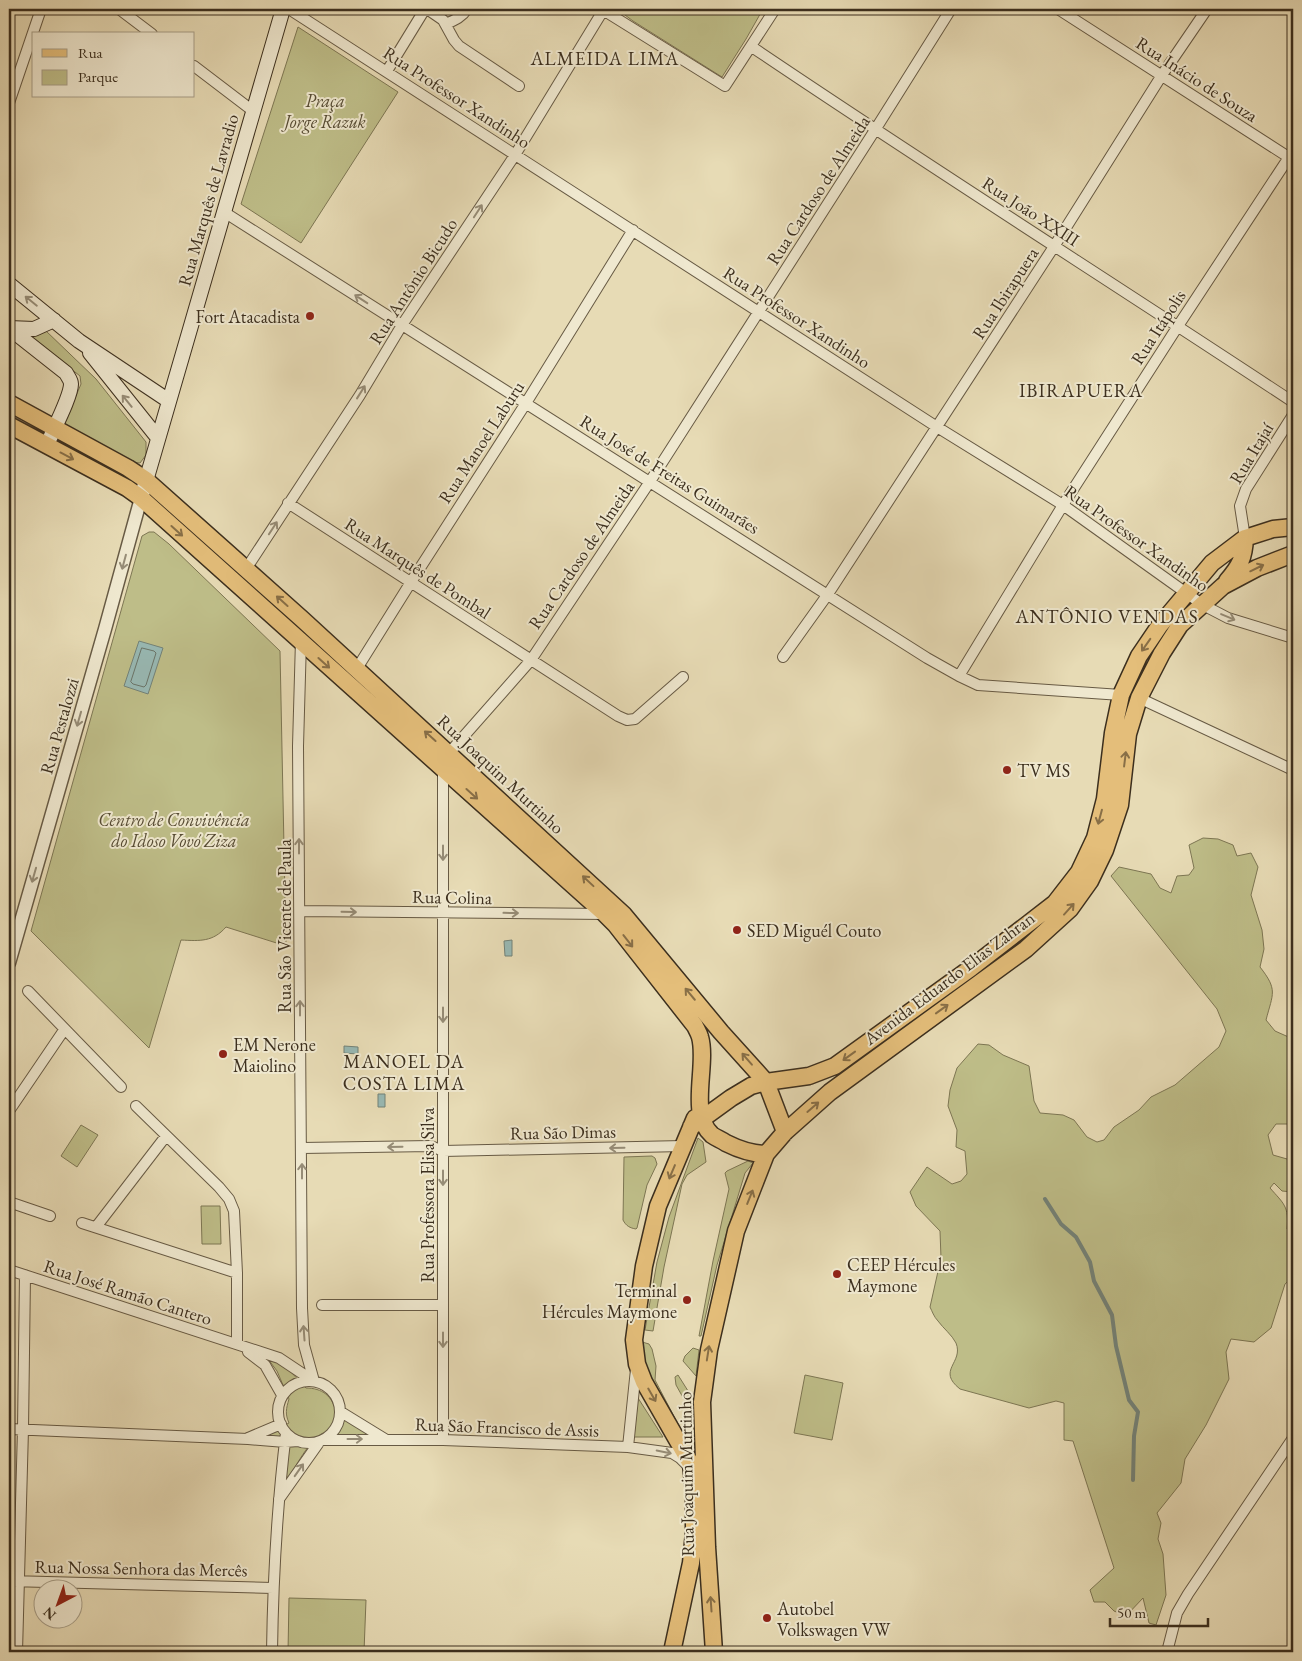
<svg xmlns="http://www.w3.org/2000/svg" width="1302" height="1661" viewBox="0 0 1302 1661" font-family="'EB Garamond',serif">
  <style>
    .green { fill: #bebd88; stroke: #7d7653 }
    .water { fill: #98b9b4; stroke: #738278 }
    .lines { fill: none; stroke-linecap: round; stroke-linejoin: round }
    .shore { stroke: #6a7469; stroke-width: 1 }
    .stream { stroke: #738278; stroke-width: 4 }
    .minor-casing { stroke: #675a44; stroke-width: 12 }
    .tertiary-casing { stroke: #675a44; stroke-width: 15 }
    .secondary-casing { stroke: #3c2f1e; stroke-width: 16 }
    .primary-casing { stroke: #3c2f1e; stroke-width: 19 }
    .minor { stroke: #efe8cf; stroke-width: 10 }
    .tertiary { stroke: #efe8cf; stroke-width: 12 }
    .secondary { stroke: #efe8cf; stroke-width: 14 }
    .primary { stroke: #e4be7a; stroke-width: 16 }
    .oneway { stroke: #968c76 }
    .oneway2 { stroke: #886f47 }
    .poi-dot { fill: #8f2418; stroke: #efe8cf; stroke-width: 2 }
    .labels { text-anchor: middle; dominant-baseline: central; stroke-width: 4; stroke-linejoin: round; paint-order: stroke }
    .street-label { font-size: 18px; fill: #3c2f1e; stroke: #efe8cf }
    .park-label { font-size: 18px; font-style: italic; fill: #564b33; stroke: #efe8cf }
    .poi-label { font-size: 18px; fill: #3c2f1e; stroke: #efe8cf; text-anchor: start }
    .neighbourhood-label { font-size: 19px; letter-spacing: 1px; fill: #3c2f1e; stroke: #efe8cf }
  </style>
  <rect width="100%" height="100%" fill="#e7dbb5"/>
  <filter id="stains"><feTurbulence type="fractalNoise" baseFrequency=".004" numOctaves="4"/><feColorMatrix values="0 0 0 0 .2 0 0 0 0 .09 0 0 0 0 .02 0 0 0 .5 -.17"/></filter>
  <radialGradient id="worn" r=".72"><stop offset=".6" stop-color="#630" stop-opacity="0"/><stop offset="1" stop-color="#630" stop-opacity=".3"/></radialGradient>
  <path class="green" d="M617,9H763L746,39L722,77L633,21Z
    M298,27L398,92L301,243L241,204Z
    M45,330L96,379L146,442V455L140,463L132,462L64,424L81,384L80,376L27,334Z
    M149,532H154L169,544L280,651L286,946L226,927C213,942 200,941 181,940L149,1048L31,931L142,536Z
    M1203,838L1218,839L1233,845L1237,856L1251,853L1258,867L1251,895L1262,930L1264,949L1260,967C1278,990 1273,993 1266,1020L1275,1031L1293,1039V1124H1276L1268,1135L1273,1155L1287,1159L1293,1163V1192L1282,1191L1274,1183L1270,1188C1284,1204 1289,1206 1287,1229L1293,1231V1277L1285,1284L1271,1328L1254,1342L1231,1339L1226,1352L1229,1379L1206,1425L1185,1459L1181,1483L1157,1513L1161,1523L1158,1539L1163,1554L1166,1595L1156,1625L1149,1623L1143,1598L1126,1616L1114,1611L1105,1602H1094L1090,1590L1114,1568L1073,1441L1064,1440V1403L1056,1401L1029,1408L960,1389C936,1370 964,1363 956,1343C952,1335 943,1328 938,1321C934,1317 932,1311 930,1307L941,1258L940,1231L916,1206L910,1192L927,1167L952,1184L961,1181L967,1174L965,1151L956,1147L957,1130L948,1106L950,1090L957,1068L978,1044L989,1045L1003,1055L1029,1066L1034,1101L1040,1113L1063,1115L1074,1120L1087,1137L1097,1142L1104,1140L1114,1127L1139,1110L1151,1097L1175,1085L1219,1047L1226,1031L1217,1009L1111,876L1119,867L1151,874L1160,888L1171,893L1177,876L1189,875L1194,868L1189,845Z
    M81,1125L98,1135L77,1167L61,1156Z
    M698,1138L703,1142L706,1162L687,1175L682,1184L664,1267L653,1331L645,1330L657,1262L669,1217Z
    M652,1156L655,1158L657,1164L647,1185L637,1228L636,1229C630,1228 626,1226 623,1220L624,1157Z
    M748,1161L753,1163L745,1173L717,1265L701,1336H699L713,1261L729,1189L725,1173L727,1171Z
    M201,1206H220L221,1244H202Z
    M642,1342L649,1344L652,1349L656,1366L655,1380L680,1428L677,1429L645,1364Z
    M693,1348L699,1350L696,1376L683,1361L685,1356Z
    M265,1355L290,1371L306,1388C322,1388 333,1396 336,1413L357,1425L376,1438L323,1433C308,1440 291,1475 282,1490L289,1439L261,1437L289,1423C285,1414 286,1409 289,1399L277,1371Z
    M678,1375L695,1402V1419L676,1385L675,1377Z
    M805,1375L843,1383L832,1440L794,1433Z
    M638,1398L663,1437H634Z
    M289,1598L366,1600L364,1652H288Z"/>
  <path class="water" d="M139,641L163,648L148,694L124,686Z
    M512,940V956H505L504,941Z
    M344,1046L358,1047V1054L344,1053Z
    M378,1094H385V1107H378Z"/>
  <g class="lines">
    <path class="shore" d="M142,648L154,651L156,653L146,685L144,687L133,684L131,682Z"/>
    <path class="stream" d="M1045,1199L1061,1224L1076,1237L1090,1262L1094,1281L1112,1315L1116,1346L1129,1400L1138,1412L1134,1436L1133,1480"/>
    <g class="minor-casing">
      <path id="minor" d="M119,9L152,34
        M289,9L937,427L1063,505L1203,605L1228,618L1293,638
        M427,9L443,20L454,40L459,46L519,86
        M1058,9L1293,160
        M603,10L725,86L775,9
        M446,24C455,20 462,17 467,9
        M752,47C931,168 1113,283 1293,402
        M194,66L253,111
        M387,71L425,9
        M9,103L41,9
        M224,212C459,360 694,508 927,658L959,676L978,685L1121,695
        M288,503L618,716L627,720L635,719L683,677
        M1245,538L1240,506L1246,489L1293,415
        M246,569L360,395L402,325L515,155L604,9
        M301,640L298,746L302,1308L304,1345L314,1381
        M783,657L828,594L1055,245L1162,75L1207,9
        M356,670L411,582L526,403L633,230
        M959,676L1063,505L1178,326L1293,151
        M1139,698L1293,770
        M449,753L531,660L651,480L875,130L951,9
        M443,769V1440
        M300,911L605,914
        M28,991L121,1087
        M136,1106L219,1187L229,1199L234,1211L237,1273V1344
        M9,1111L64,1030
        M302,1148L431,1146L443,1151L683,1146
        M9,1202L50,1216
        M82,1223L237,1273
        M96,1227L166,1136
        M9,1270L279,1358L312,1380
        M322,1305H443
        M248,1352L265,1365L282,1395
        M278 1412a31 31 0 1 1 62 0a31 31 0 1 1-62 0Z
        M341,1412L385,1439
        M9,1429L248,1439L285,1442L298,1441
        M248,1438L281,1424
        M325,1440H443L628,1447L672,1453L680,1458L687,1465
        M628,1447L636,1369
        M279,1499L320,1441
        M9,1581L273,1588
        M17,1652L23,1429L25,1275
        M272,1652C273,1579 277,1506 286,1433
        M1167,1652L1177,1613L1188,1594L1293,1438"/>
    </g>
    <g class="tertiary-casing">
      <path id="tertiary" d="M9,963L105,629L141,498"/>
    </g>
    <g class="secondary-casing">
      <path id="secondary" d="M9,284L79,341L169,401
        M9,328L66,373C68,377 71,380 71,384C71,397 52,432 47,445
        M9,328L34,329L54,320
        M90,353L158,438
        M141,498L283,9"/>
    </g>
    <g class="primary-casing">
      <path id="primary" d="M9,403L128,468L146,480L302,619L624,915L721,1032L766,1082L785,1132
        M9,425L127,488L141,498L605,914L615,924L695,1026C697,1030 699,1033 700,1037C708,1065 688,1114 712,1135C716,1138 722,1140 726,1143C738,1149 752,1154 766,1154
        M1227,581C1240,566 1244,558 1245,538
        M691,1127L731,1098L751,1086L766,1082L809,1076L835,1066L971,968L1055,903L1079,872L1095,838L1105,799L1113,733L1121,695L1139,656L1160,625L1212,563L1245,538L1273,529L1293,527
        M672,1652L691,1563L694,1533V1492L691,1464L644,1382L637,1364L634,1340L644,1266L658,1206L695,1118
        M714,1652L707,1547L702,1402L709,1350L736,1231L766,1154L785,1132L830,1092L1026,949L1070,909L1090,881L1105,850L1120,805L1128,734L1139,698L1162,653L1180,625L1223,586L1257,568L1293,554"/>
    </g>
    <use href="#minor" class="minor"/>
    <use href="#tertiary" class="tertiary"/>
    <use href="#secondary" class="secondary"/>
    <use href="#primary" class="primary"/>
  </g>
  <defs><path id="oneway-shaft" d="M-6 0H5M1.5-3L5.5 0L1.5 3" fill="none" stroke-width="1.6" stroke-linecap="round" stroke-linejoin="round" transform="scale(1.25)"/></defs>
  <g class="oneway">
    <use href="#oneway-shaft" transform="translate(478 211) rotate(-57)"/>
    <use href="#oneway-shaft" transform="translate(361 299) rotate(-147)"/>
    <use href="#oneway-shaft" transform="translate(31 301) rotate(-141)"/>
    <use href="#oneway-shaft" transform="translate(361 392) rotate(-58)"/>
    <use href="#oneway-shaft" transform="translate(127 401) rotate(-129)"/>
    <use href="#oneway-shaft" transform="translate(273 528) rotate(-57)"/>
    <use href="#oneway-shaft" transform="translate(124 562) rotate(105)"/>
    <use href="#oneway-shaft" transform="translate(1228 617) rotate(23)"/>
    <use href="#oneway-shaft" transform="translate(79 719) rotate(106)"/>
    <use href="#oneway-shaft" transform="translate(299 846) rotate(-90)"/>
    <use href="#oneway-shaft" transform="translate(443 853) rotate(90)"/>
    <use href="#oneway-shaft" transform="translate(34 875) rotate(106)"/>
    <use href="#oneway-shaft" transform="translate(349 912) rotate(1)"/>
    <use href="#oneway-shaft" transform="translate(511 913) rotate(1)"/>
    <use href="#oneway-shaft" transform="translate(300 1008) rotate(-90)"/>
    <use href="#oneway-shaft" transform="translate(443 1015) rotate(90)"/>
    <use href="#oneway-shaft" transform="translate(395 1147) rotate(179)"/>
    <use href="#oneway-shaft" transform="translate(617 1148) rotate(179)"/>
    <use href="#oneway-shaft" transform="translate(302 1171) rotate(-90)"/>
    <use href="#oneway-shaft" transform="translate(443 1178) rotate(90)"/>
    <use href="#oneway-shaft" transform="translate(304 1333) rotate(-94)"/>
    <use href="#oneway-shaft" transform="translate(443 1340) rotate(90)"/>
    <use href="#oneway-shaft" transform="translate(355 1439)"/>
    <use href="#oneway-shaft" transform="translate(664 1452) rotate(12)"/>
    <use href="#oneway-shaft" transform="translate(299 1470) rotate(-55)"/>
  </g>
  <g class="oneway2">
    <use href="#oneway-shaft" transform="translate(67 456) rotate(28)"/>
    <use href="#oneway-shaft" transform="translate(177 531) rotate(42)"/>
    <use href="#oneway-shaft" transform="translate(1257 568) rotate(-26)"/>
    <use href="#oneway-shaft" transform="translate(282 601) rotate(-138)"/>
    <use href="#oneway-shaft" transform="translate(1146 645) rotate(125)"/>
    <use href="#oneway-shaft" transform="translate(324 663) rotate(42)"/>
    <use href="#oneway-shaft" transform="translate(430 736) rotate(-138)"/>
    <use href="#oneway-shaft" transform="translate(1125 759) rotate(-83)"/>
    <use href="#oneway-shaft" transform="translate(472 794) rotate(42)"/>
    <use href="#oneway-shaft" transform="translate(1100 817) rotate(105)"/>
    <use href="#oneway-shaft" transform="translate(588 881) rotate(-137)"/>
    <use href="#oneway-shaft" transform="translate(1069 909) rotate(-48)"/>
    <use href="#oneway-shaft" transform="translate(628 941) rotate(52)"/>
    <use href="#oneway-shaft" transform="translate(690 994) rotate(-130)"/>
    <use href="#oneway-shaft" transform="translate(942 1009) rotate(-36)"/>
    <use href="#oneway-shaft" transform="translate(849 1056) rotate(144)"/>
    <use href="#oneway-shaft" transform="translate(747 1059) rotate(-131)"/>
    <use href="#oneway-shaft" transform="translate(813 1107) rotate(-41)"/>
    <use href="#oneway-shaft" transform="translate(672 1172) rotate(113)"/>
    <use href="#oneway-shaft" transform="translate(750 1197) rotate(-68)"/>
    <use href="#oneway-shaft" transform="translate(708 1353) rotate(-81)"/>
    <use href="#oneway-shaft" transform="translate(652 1395) rotate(60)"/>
    <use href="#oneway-shaft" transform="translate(711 1604) rotate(-94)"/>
  </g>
  <g class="poi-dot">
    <circle cx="310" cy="316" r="5"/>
    <circle cx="1007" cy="770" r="5"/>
    <circle cx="737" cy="930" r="5"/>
    <circle cx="223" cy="1054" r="5"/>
    <circle cx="837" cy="1274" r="5"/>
    <circle cx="687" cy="1300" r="5"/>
    <circle cx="767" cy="1618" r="5"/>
  </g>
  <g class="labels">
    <g class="street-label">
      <text transform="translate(1197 79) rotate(33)">Rua Inácio de Souza</text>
      <text transform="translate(457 97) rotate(33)">Rua Professor Xandinho</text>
      <text transform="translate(818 190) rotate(-57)">Rua Cardoso de Almeida</text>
      <text transform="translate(208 200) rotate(-74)">Rua Marquês de Lavradio</text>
      <text transform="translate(1031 211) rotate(33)">Rua João XXIII</text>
      <text transform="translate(413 281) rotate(-57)">Rua Antônio Bicudo</text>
      <text transform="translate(1005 293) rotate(-57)">Rua Ibirapuera</text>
      <text transform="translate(797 317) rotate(33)">Rua Professor Xandinho</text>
      <text transform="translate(1158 327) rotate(-57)">Rua Itápolis</text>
      <text transform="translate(481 442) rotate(-57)">Rua Manoel Laburu</text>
      <text transform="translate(1251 453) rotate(-59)">Rua Itajaí</text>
      <text transform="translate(670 474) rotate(32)">Rua José de Freitas Guimarães</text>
      <text transform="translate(1137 538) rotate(35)">Rua Professor Xandinho</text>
      <text transform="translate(581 555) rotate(-56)">Rua Cardoso de Almeida</text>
      <text transform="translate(418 568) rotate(33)">Rua Marquês de Pombal</text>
      <text transform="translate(59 726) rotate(-74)">Rua Pestalozzi</text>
      <text transform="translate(501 774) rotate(43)">Rua Joaquim Murtinho</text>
      <text transform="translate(452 897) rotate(1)">Rua Colina</text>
      <text transform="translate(284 926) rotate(-90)">Rua São Vicente de Paula</text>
      <text transform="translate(949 978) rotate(-37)">Avenida Eduardo Elias Zahran</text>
      <text transform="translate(563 1132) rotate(-1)">Rua São Dimas</text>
      <text transform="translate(427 1195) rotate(-90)">Rua Professora Elisa Silva</text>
      <text transform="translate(128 1292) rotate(18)">Rua José Ramão Cantero</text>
      <text transform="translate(507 1427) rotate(2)">Rua São Francisco de Assis</text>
      <text transform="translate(686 1474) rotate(-91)">Rua Joaquim Murtinho</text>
      <text transform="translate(141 1568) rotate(1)">Rua Nossa Senhora das Mercês</text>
    </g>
    <g class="park-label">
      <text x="325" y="100">Praça<tspan x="325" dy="21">Jorge Razuk</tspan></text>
      <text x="174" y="819">Centro de Convivência<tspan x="174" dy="21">do Idoso Vovó Ziza</tspan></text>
    </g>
    <g class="poi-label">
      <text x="300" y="316" text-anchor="end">Fort Atacadista</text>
      <text x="1017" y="770">TV MS</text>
      <text x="747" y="930">SED Miguél Couto</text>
      <text x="233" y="1044">EM Nerone<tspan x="233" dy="21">Maiolino</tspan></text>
      <text x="847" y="1264">CEEP Hércules<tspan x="847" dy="21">Maymone</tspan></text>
      <text x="677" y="1290" text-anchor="end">Terminal<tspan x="677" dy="21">Hércules Maymone</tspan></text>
      <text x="777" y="1608">Autobel<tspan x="777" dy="21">Volkswagen VW</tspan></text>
    </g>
    <g class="neighbourhood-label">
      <text x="605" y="58">ALMEIDA LIMA</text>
      <text x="1081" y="390">IBIRAPUERA</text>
      <text x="1107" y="616">ANTÔNIO VENDAS</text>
      <text x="404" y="1061">MANOEL DA<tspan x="404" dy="22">COSTA LIMA</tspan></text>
    </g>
  </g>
  <rect width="1302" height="1661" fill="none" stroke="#e7dbb5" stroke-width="30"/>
  <rect x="10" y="10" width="1282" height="1641" fill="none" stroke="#3c2f1e" stroke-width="2.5"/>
  <rect x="15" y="15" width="1272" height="1631" fill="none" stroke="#3c2f1e"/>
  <rect x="32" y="32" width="162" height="65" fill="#efe8cf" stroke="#a79e88"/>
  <rect x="42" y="49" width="25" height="8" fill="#e4be7a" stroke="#a79e88"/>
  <text x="78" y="58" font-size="15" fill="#3c2f1e">Rua</text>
  <rect x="42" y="70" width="25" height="15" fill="#bebd88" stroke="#a79e88"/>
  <text x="78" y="82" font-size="15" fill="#3c2f1e">Parque</text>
  <g transform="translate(58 1604) rotate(221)"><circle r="24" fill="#efe8cf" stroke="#a79e88"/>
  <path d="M0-4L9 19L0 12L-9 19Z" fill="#8f2418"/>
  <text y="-8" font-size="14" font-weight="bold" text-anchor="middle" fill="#3c2f1e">N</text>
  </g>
  <path d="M1110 1618v8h98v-8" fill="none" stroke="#3c2f1e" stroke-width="2.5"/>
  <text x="1117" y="1618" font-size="15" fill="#3c2f1e" stroke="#efe8cf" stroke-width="4" paint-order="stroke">50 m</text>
  <rect width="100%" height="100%" filter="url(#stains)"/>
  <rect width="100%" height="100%" fill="url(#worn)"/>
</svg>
